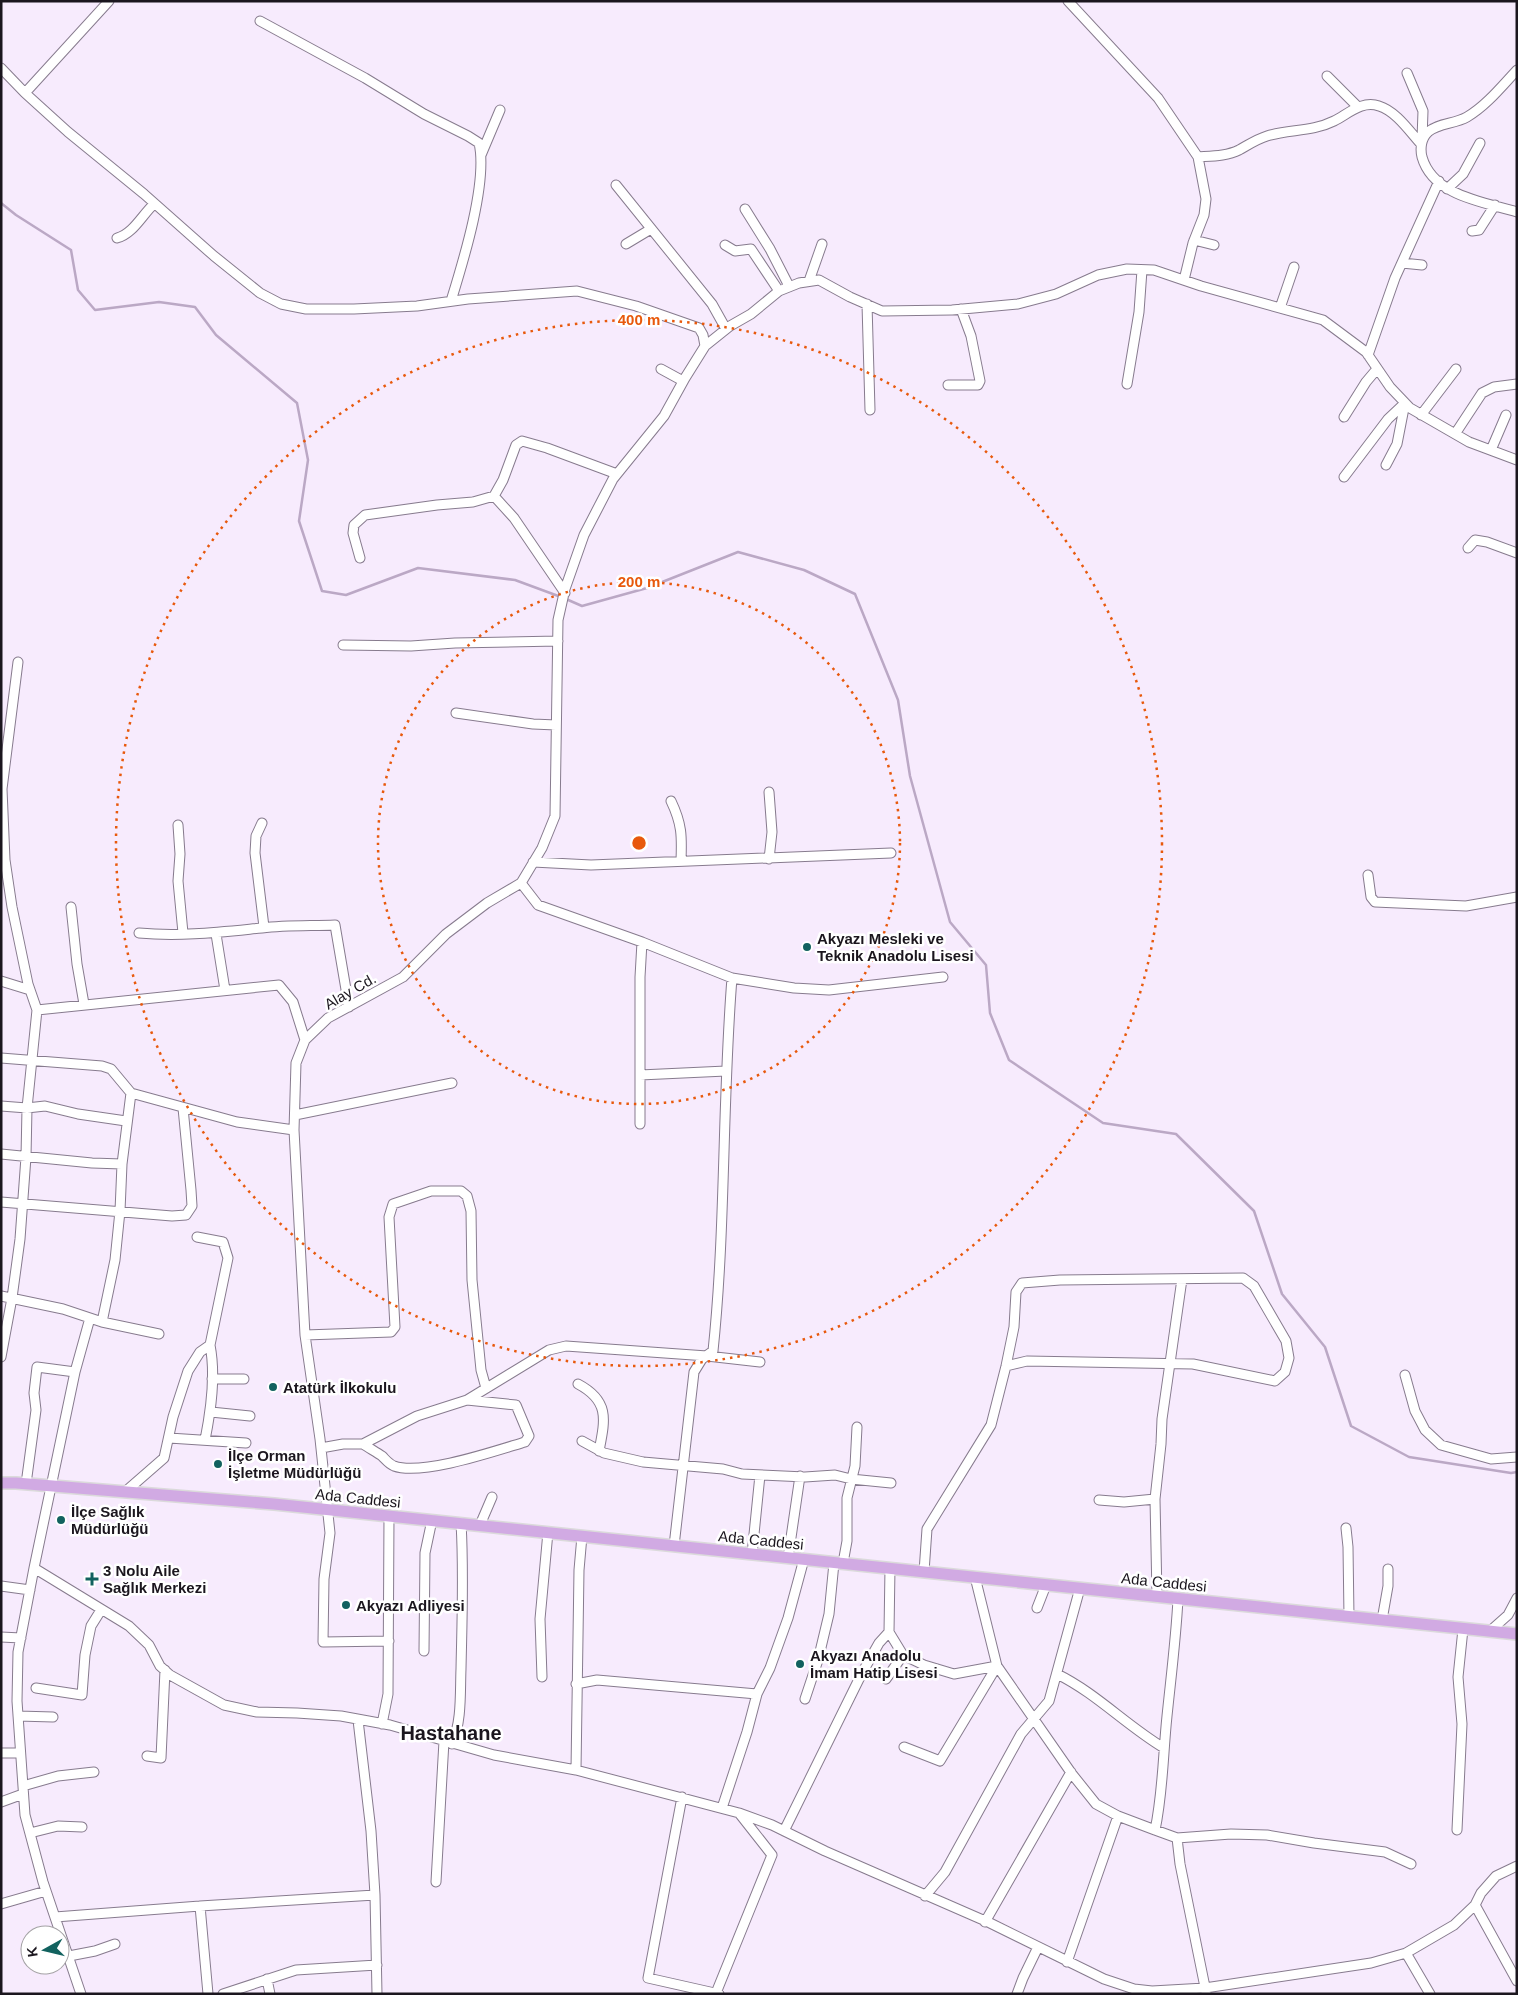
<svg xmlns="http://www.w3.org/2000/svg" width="1518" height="1995" viewBox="0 0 1518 1995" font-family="Arial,sans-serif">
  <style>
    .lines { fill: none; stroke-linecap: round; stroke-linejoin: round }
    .stream { stroke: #bba8c5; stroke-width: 2.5 }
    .minor-casing { stroke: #877b8e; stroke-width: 11 }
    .major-casing { stroke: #dbdadb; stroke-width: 14 }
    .minor { stroke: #fff; stroke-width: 9 }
    .major { stroke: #d1aae3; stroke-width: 11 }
    .ring { fill: none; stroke: #e8590c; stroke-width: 2.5; stroke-dasharray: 2.5 5 }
    .poi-dot { fill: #12625f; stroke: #fff; stroke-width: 2 }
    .labels { text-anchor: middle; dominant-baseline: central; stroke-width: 5; stroke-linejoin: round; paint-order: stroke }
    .poi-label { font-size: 15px; font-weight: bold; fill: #1b161e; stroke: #fff; text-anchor: start }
    .street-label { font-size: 15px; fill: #1b161e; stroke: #fff }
    .district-label { font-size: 20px; font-weight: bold; fill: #1b161e; stroke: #fff }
    .centre { fill: #e8590c; stroke: #fff; stroke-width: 2.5 }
    .ring-label { font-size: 15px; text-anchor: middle; font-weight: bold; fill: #e8590c; stroke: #fff; stroke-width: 5; stroke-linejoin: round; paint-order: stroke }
  </style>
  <rect width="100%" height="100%" fill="#f7ebfd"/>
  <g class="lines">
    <path class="stream" d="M1,203L16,215L71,250L78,290L95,310L159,302L195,307L216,335L297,403L308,460L299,521L322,591L346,595L418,568L515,580L561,597
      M566,599L582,606L647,588L738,552L804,570L855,594L898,700L910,776L950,922L986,965L990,1013L1009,1060L1103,1123L1176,1134L1254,1211L1282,1294L1325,1347L1351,1426L1409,1457L1511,1473L1517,1472"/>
    <g class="minor-casing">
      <path id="minor" d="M1068,1L1158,98L1198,157L1206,199L1204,215L1193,243L1184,280
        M260,21L365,78L424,114L468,136L479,143C488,182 463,262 451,301
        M1,68L25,93L68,132L144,194L214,256L260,293L281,304L306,309H354L417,306L468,299L577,291L636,306L699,328L703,335L705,346
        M1517,70C1502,86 1486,106 1467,117C1455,124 1438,123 1428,132C1421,138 1420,149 1422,157C1433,196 1484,202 1517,212
        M1407,73L1423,111L1422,139
        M1327,76L1358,107
        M25,93L109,1
        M481,155L500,110
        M1198,157C1212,156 1227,156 1239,150C1248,145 1257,139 1267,136C1289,129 1312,132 1334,121C1348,114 1362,100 1379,106C1396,111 1410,132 1421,144
        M616,185L712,304L726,329
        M1447,189L1463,174L1480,143
        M745,209L770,249L789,286
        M1472,231L1479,230L1495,205
        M117,238C133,234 142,215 154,204
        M1194,240L1214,245
        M626,244L651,229
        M725,245L735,251L751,249L779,291
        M1402,263L1422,265
        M809,281L822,244
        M867,304L870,410
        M1280,308L1294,267
        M1368,355L1395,278L1439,181
        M661,369L683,381
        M1127,384L1139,312L1142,270
        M948,385H978L980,381L971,336L961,309
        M1421,415L1456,369
        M1344,417L1366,382L1377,369
        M1455,434L1482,393L1494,387L1517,384
        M1491,450L1506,415
        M1386,465L1397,444L1405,403
        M1344,477L1388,419L1405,403
        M494,496L514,518L565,593
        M1468,548L1475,540L1487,542L1517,553
        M360,558L353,533L354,525L365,515L437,505L473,502L494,496L503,480L516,445L522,441L547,448L617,474
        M343,645L411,646L455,643L558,641
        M456,713L533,724L556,725
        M769,792L772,832L769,859
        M671,801C682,824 682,836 681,861
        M262,823L256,836L255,853L264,927
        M178,825L180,854L178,881L183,933
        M533,862L591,865L891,853
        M1368,875L1371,897L1375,902L1466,906L1517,897
        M521,883L538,905L642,942L732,978L794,988L829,990L943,977
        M71,907L77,964L84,1004
        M139,933C180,937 221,932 262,928C286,925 311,926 335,925L349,1007
        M216,934L225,990
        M1,981L30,990
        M37,1010L279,985L293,1002L305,1040
        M1,1058L102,1066L111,1069L131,1093L237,1122L294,1130
        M640,1075L726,1071
        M1,1106L27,1108L45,1106L78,1114L126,1121
        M295,1115L452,1083
        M640,1124V977L642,942
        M1,1154L92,1163L122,1164
        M1,1202L172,1216L186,1215L192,1206L191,1190L183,1108
        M1,1296L63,1309L102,1322L159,1334
        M102,1322L115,1260L120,1211L122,1164L131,1093
        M305,1335L391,1332L395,1327L389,1217L393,1204L431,1191H461L467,1196L471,1211L472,1280L481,1370L486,1388
        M1,1357L12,1298L20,1239L26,1157L27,1108L37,1010L28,984L12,907L5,860L2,789L18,662
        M1405,1375L1415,1411L1425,1430L1441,1445L1491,1459L1517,1457
        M212,1379H244
        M578,1384C610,1401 605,1420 599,1451
        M211,1412L250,1416
        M169,1438L246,1443
        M205,1440C211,1410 216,1376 210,1345
        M582,1441L604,1453L643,1462L723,1469L742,1474L805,1477L835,1475L851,1479L891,1483
        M363,1444C369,1448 376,1452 382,1456C386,1460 389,1464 394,1466C422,1476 495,1451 525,1442L529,1436L516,1405L467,1400
        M321,1448L343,1444H363L417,1416L467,1400L549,1350L566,1346L707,1356L760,1362
        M26,1484L36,1410L34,1393L37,1367L75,1372
        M125,1492L164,1458L173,1417L188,1371L200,1352L210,1345L228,1258L223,1242L197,1237
        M1099,1500L1124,1502L1155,1499
        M480,1525L492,1497
        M1346,1528L1348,1547L1349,1617
        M674,1546L694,1372L702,1359L713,1351C726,1227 722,1102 732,978
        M752,1554L760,1475
        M788,1558L800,1476
        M843,1563L847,1541V1498L855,1466L857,1427
        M34,1568L129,1626L149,1645L160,1666L170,1675L224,1705L257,1712L297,1713L341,1716L390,1725L494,1755L576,1770L739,1813L772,1825L825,1851L990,1923L1104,1979L1134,1989L1152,1991L1205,1988L1371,1963L1406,1953L1454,1925L1475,1905L1481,1893L1496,1876L1517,1866
        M890,1568L889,1632L903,1655L924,1665L954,1674L997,1666
        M924,1572L927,1529L991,1425L1006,1366L1014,1327L1016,1292L1022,1283L1060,1280L1243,1278L1254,1286L1286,1341L1289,1358L1285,1372L1275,1381L1193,1364L1027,1361L1006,1366
        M975,1577L997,1666L1072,1774L1096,1804L1118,1816L1155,1830
        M1,1586L30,1590
        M1157,1596L1155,1499L1161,1444L1162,1419L1182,1279
        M1178,1599C1176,1638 1171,1677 1167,1716C1163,1754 1163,1793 1155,1830L1177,1838L1180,1864L1206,1992
        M1037,1608L1046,1585
        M1382,1620L1388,1586V1569
        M1490,1631L1508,1615L1517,1598
        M1,1637L21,1638
        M389,1641L323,1642L324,1579L330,1533L320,1439L305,1335L294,1130L296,1063L305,1040L328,1018L403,977L446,934L487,903L521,883L542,848L555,816L558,620L565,589L584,535L613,479L664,416L685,378L705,346L730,326L751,314L779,291L799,283L819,280L850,297L882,311L952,310L1018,304L1056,294L1098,275L1127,269L1154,270L1201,286L1323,320L1366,352L1390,387L1410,408L1469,442L1517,460
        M424,1651L425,1553L432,1520
        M1057,1674C1096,1693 1127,1726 1164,1748
        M542,1677L540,1619L548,1532
        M886,1679L903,1655
        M576,1684L597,1680L757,1694
        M36,1688L82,1695L85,1655L91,1626L101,1610
        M805,1699L818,1660L829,1614L834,1563
        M18,1716L53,1717
        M358,1720L371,1831L375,1895L377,1994
        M382,1724L388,1694L389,1516
        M452,1744C462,1721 460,1693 461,1669C462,1620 464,1571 461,1523
        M904,1747L940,1761L997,1666
        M1,1753H20
        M147,1756L161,1758L165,1670
        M576,1770L579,1570L582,1536
        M23,1786L58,1776L94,1772
        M682,1797L648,1978L719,1994
        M1,1802L23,1794
        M722,1808L747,1732L757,1694L770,1668L788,1618L804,1559
        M1457,1830L1462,1724L1458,1677L1463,1629
        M784,1831L862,1673L879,1643L889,1632
        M30,1833L58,1826L82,1827
        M1177,1838L1231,1834L1267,1835L1314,1843L1385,1852L1411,1864
        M436,1882L444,1741
        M925,1896L945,1872L1021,1734L1049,1701L1080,1588
        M1,1904L46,1891
        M1475,1905L1517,1981
        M200,1906L208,1994
        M55,1917L200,1906L375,1895
        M985,1922L1071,1772
        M1406,1953L1430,1994
        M69,1956L95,1951L115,1944
        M1067,1962L1118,1816
        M267,1979L270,1994
        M716,1993L772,1855L739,1813
        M81,1994L43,1882L25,1815L17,1701L18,1652L34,1568L75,1372L90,1318
        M223,1994L296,1970L377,1965
        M1017,1994L1023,1978L1038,1947"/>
    </g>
    <g class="major-casing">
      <path id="major" d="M1,1483H16L274,1504L1517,1634"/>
    </g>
    <use href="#minor" class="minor"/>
    <use href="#major" class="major"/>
  </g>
  <g class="ring">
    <circle cx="639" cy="843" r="261"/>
    <circle cx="639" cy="843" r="523"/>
  </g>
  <g class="poi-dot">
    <circle cx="807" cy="947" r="5"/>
    <circle cx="273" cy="1387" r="5"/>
    <circle cx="218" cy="1464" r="5"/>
    <circle cx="61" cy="1520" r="5"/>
    <path d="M89.5 1571.5h5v5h5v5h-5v5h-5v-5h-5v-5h5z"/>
    <circle cx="346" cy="1605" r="5"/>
    <circle cx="800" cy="1664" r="5"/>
  </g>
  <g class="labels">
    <g class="poi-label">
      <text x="817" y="938">Akyazı Mesleki ve<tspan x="817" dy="17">Teknik Anadolu Lisesi</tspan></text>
      <text x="283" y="1387">Atatürk İlkokulu</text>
      <text x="228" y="1455">İlçe Orman<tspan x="228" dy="17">İşletme Müdürlüğü</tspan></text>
      <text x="71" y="1511">İlçe Sağlık<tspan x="71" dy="17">Müdürlüğü</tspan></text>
      <text x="103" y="1570">3 Nolu Aile<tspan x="103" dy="17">Sağlık Merkezi</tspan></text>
      <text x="356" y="1605">Akyazı Adliyesi</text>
      <text x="810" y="1655">Akyazı Anadolu<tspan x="810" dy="17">İmam Hatip Lisesi</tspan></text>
    </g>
    <g class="street-label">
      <text transform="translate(350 991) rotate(-30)">Alay Cd.</text>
      <text transform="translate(358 1498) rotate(6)">Ada Caddesi</text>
      <text transform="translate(761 1540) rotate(6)">Ada Caddesi</text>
      <text transform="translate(1164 1582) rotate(6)">Ada Caddesi</text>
    </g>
    <g class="district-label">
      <text x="451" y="1733">Hastahane</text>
    </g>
  </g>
  <circle cx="639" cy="843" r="8" class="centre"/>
  <g class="ring-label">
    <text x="639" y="325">400 m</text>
    <text x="639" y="587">200 m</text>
  </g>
  <rect width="1518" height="1995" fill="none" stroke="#1b161e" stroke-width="5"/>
  <g transform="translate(45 1950) rotate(262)"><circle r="24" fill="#ffffff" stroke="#a4a2a5"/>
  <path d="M0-4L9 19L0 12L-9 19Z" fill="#12625f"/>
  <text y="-8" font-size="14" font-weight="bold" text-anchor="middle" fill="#1b161e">K</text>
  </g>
</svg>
